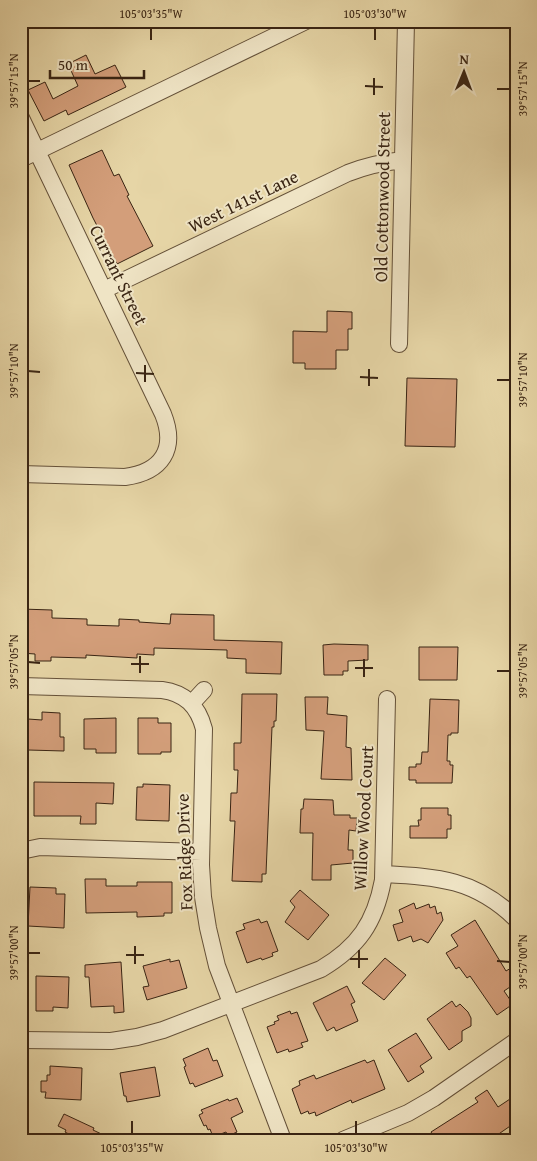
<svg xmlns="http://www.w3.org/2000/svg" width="537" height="1161" viewBox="0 0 537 1161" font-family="'Gentium Book Plus',serif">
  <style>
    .building { fill: #d39e7a; stroke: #392413 }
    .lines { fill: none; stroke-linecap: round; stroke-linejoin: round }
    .minor-casing { stroke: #645038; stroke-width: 18 }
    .minor { stroke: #efe4c5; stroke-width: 16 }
    .ticks { fill: none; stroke: #392413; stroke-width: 2 }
    .labels { text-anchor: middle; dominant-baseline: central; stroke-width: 4; stroke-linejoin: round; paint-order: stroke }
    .street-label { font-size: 18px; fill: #392413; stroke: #efe4c5 }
    .neatline { fill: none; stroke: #392413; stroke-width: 2 }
    .ticks-label { font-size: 12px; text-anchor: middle; fill: #392413 }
  </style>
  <rect width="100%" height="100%" fill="#e6d5a6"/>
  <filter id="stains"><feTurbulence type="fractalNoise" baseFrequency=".004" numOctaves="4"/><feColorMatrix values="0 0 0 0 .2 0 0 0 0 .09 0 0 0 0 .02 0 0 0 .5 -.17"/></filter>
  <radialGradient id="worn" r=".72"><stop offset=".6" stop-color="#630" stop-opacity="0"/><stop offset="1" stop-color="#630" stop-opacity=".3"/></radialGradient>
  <path class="building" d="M86,55L95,74L115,65L126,87L68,115L66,110L44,121L28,90L45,82L53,99L78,86L68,64Z
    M102,150L114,176L119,174L129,195L127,196L153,246L117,264L93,218L69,165Z
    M327,311L352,312V329H348V350H336V369H305V363H293V331L327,332Z
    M407,378L457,379L455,447L405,446Z
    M21,609L52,610V618L87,619V625L119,626V619L139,620V622L170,624L171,614L214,615V640L282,642L281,674L246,673V659L227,658V650L154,648V655L137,654V658L86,655V658L51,657V661H35V654L21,653Z
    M334,644L368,645V660L348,661V671H343V675H324L323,645Z
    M419,647H458L457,680H419Z
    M242,694H277L276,721H274V727H272L266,874H262V882L232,881L235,821H230L231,793H237L238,770H234V743H241Z
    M305,697H328L327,714L347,716L346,747L351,748L352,780L321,779L324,731L306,730Z
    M430,699L459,700L458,733H451V735H448L447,761H450V765H453L452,783H416V780H409V767H416V764H421L422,752H428Z
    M42,712L60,713V737H64V751L28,750V719L42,720Z
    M116,718V753H96V749H84V719Z
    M138,718H158V723H171V752H161V754H138Z
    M34,782L114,783L113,804L96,803V824H80L81,816H34Z
    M143,784L170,785L169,821L136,820L137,787H143Z
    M304,799L333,800L334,815H350V818H357L356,831L349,830L348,850H353V863L331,865V880H312L313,833H300L301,809H303Z
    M421,808H448V815H451V829H447V838H410V826H419L418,820H421Z
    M85,879H106V886H137V882H172V913H164V916L137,917V912L86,913Z
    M30,887L56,888V894H65L64,928L28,926Z
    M300,890L329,915L308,940L285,922L295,907L290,901Z
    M414,903L416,909L429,904L430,908L435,906L437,914L441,912L443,920L428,943L421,939L413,942L411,936L398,941L393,925L403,922L399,910Z
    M259,919L261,923L267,921L278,951L272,953L273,956L262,960L261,958L247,963L236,932L245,929L243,924Z
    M475,920L506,971L516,965V983L504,991L513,1004L497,1015L470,976L467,978L459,967L456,969L446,953L458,946L451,935Z
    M385,958L406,975L384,1000L362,983Z
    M170,959V962L179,960L187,988L147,1000L143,987L149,986L143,966Z
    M121,962L124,1012L114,1013V1006L91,1007L89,977H85V965Z
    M36,976L69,977L68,1008L53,1007V1011H36Z
    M347,986L355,1002L351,1004L358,1021L336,1031L334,1027L327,1031L313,1003Z
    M452,1001L456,1007L460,1004L468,1012L471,1018V1026L462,1031V1041L449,1050L427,1019Z
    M290,1011L291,1014L297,1012L308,1041L301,1043L303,1047L289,1052L288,1049L277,1053L267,1027L275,1024L274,1022L279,1020L277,1016Z
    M416,1033L432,1058L420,1066L424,1072L408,1082L388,1050Z
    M208,1048L213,1061L217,1060L223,1076L195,1087L193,1083L190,1084L186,1073L184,1067L186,1066L183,1059Z
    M365,1060L367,1063L374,1060L385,1089L352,1103L351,1100L316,1116L315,1112L309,1114L308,1111L301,1114L292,1089L300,1085L299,1081L314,1075L316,1079Z
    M50,1066L82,1068L81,1100L45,1098L46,1092H41V1081H47V1075H50Z
    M155,1067L160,1096L127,1102L126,1096H124L120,1073Z
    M487,1090L498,1107L516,1095V1122L490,1140H436L431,1132L478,1102L475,1098Z
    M237,1098L243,1112L231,1118L237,1132L228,1136L226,1132L213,1137L210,1129L208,1130L206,1125L204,1126L199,1115L203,1113L201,1110L228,1099L229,1101Z
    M64,1114L94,1128L93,1130L114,1140H80L65,1132L66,1130L58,1126Z"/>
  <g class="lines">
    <g class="minor-casing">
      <path id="minor" d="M21,118L163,414C177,449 162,472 125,477L21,474
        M21,159L306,21
        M104,290L348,173C366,166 384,162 403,160
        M399,344L406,21
        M21,686L162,690C185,693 198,706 204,729L201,865L203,897L208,928L217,966L283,1140
        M192,703L204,690
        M21,851L40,847L201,852
        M384,874C438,877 475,879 516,919
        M21,1040L111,1041L137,1037L163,1030L321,969C358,947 375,923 383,880L387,699
        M343,1140L408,1113L434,1098L516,1041"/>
    </g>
    <use href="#minor" class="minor"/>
  </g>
  <path class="ticks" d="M151,40V28M375,40V28M28,81H40M365,86L383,87M497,89H510M374,95V78M28,371L40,372M136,373L154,374M360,377L378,378M497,380H510M145,382V365M369,386V369M28,662L40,663M131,664H149M355,668H373M497,671H510M140,673V656M364,677V659M28,953H40M126,955H144M350,959H368M497,961L510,962M135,964V946M359,968V950M132,1134V1121M356,1134V1121"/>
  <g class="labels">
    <g class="street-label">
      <text transform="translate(382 197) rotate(-89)">Old Cottonwood Street</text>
      <text transform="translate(243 201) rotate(-26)">West 141st Lane</text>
      <text transform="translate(119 275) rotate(64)">Currant Street</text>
      <text transform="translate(363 818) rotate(-87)">Willow Wood Court</text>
      <text transform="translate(184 852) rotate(-92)">Fox Ridge Drive</text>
    </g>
  </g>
  <rect width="537" height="1161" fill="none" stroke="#e6d5a6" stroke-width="55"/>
  <g transform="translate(464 72) rotate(1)" stroke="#efe4c5" stroke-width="4" paint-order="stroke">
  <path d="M0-4L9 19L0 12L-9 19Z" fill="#392413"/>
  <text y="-8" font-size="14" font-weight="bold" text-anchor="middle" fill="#392413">N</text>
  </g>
  <path d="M50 70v8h94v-8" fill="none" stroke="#392413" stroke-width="2.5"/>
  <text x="58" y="70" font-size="15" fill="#392413" stroke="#efe4c5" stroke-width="4" paint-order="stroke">50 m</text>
  <rect x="28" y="28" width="482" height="1106" class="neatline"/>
  <g class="ticks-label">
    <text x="151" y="18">105°03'35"W</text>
    <text x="375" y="18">105°03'30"W</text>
    <text transform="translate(14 81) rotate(-90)" y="4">39°57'15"N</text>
    <text transform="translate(523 89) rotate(-90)" y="4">39°57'15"N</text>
    <text transform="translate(14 371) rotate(-90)" y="4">39°57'10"N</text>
    <text transform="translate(523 380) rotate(-90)" y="4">39°57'10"N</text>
    <text transform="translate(14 662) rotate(-90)" y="4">39°57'05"N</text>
    <text transform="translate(523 671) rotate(-90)" y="4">39°57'05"N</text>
    <text transform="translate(14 953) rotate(-90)" y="4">39°57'00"N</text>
    <text transform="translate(523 962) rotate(-90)" y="4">39°57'00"N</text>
    <text x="132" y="1152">105°03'35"W</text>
    <text x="356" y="1152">105°03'30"W</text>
  </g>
  <rect width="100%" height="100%" filter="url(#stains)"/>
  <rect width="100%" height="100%" fill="url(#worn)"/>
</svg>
